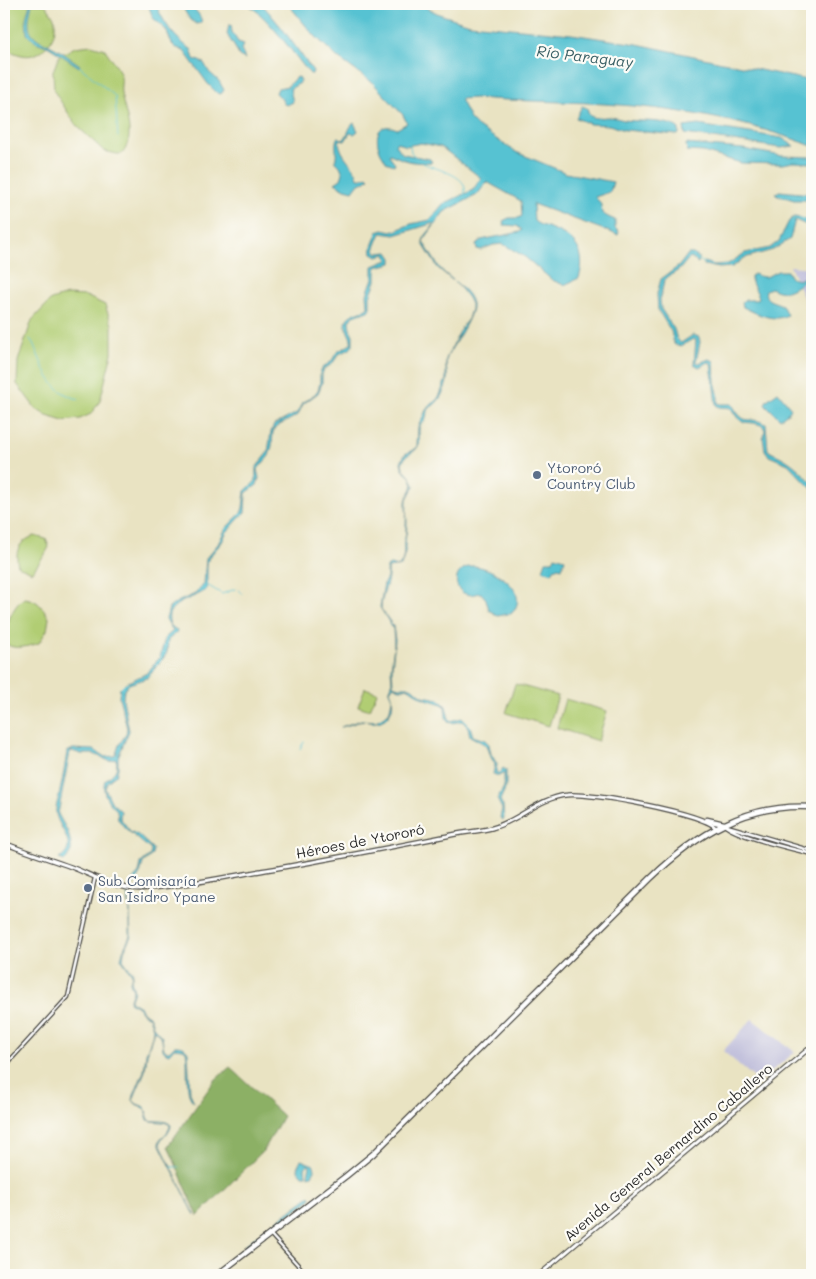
<svg xmlns="http://www.w3.org/2000/svg" width="816" height="1279" viewBox="0 0 816 1279" font-family="Mali,sans-serif">
  <style>
    .industrial { fill: #c2c1dc }
    .green { fill: #b1cd73; stroke: #6e7c4f }
    .forest { fill: #8cb065; stroke: #5c6e48 }
    .water { fill: #57c2d2; stroke: #41767e }
    .lines { fill: none; stroke-linecap: round; stroke-linejoin: round }
    .stream { stroke: #57c2d2; stroke-width: 1 }
    .tertiary-casing { stroke: #484742; stroke-width: 5 }
    .secondary-casing { stroke: #484742; stroke-width: 5.5 }
    .trunk-casing { stroke: #484742; stroke-width: 7 }
    .tertiary { stroke: #fff; stroke-width: 2.5 }
    .secondary { stroke: #fff; stroke-width: 3 }
    .trunk { stroke: #fff; stroke-width: 4.5 }
    .service-dot { fill: #5c6f8a; stroke: #fdfcf7; stroke-width: 2 }
    .labels { text-anchor: middle; dominant-baseline: central; stroke-width: 4.5; stroke-linejoin: round; paint-order: stroke }
    .service-label { font-size: 14px; fill: #4e5e75; stroke: #fdfcf7; text-anchor: start }
    .street-label { font-size: 14px; fill: #2b2b2b; stroke: #fdfcf7 }
    .water-label { font-size: 15px; font-style: italic; fill: #3a6065; stroke: #fdfcf7 }
  </style>
  <rect width="100%" height="100%" fill="#fdfcf7"/>
  <filter id="ink" filterUnits="userSpaceOnUse"><feTurbulence type="fractalNoise" baseFrequency=".02" numOctaves="2"/><feDisplacementMap in="SourceGraphic" scale="10" xChannelSelector="R" yChannelSelector="G"/><feConvolveMatrix kernelMatrix="1 2 1 2 8 2 1 2 1" color-interpolation-filters="sRGB"/></filter>
  <filter id="wash" filterUnits="userSpaceOnUse"><feTurbulence type="fractalNoise" baseFrequency=".0096" numOctaves="4" result="noise"/><feDisplacementMap in="SourceGraphic" scale="20" xChannelSelector="R" yChannelSelector="G"/><feGaussianBlur stdDeviation="1.12" result="paint"/><feColorMatrix in="noise" values="0 0 0 0 0 0 0 0 0 0 0 0 0 0 0 0 0 1.4 0 .05"/><feComposite in="paint" operator="in"/></filter>
  <g filter="url(#wash)">
    <rect width="100%" height="100%" fill="#e9e3c2"/>
    <path class="industrial" d="M790,266L812,268V319V318Z
      M752,1019L795,1052L759,1082L723,1051Z"/>
    <path class="green" d="M4,4H45C48,9 54,15 55,21C56,31 53,39 47,46C33,61 20,56 4,48Z
      M91,45L105,49C110,58 119,67 121,77C122,82 120,88 121,93C124,112 137,136 122,154H117L104,151L76,125L54,91L53,71L59,56L75,47Z
      M67,295L86,296L105,305L112,325V353L100,401L91,414L80,419L63,421L47,416L36,409L17,384L18,361L32,320L51,300Z
      M34,536L46,539L49,547L44,556L32,572L18,566C15,551 18,542 34,536Z
      M25,598C38,600 43,607 49,618L47,630L39,643C31,646 15,650 8,645C0,635 13,603 25,598Z
      M515,684L558,696L549,726L506,713Z
      M365,688L377,692L370,710L358,706Z
      M565,699L607,711L598,741L557,728Z"/>
    <path class="forest" d="M230,1067L283,1116L264,1150L198,1216L168,1146L215,1080Z"/>
    <path class="water" d="M30,4H32C26,28 27,35 49,45C60,50 70,58 80,65L79,67L49,47L36,42L27,34L26,18Z
      M148,4H156C162,21 176,40 191,49L194,59L204,63L209,72L219,81L224,90L221,94L217,93L208,84L184,51L175,47L172,44L166,30L153,18Z
      M182,4C192,5 201,14 202,23L197,24C189,20 185,13 182,4Z
      M248,4H262L282,28L313,71L312,74H310C290,50 273,23 248,4Z
      M288,4H419L439,14L470,24L571,34L637,44L812,81V146C751,122 685,110 620,105C572,101 523,102 475,98L460,99L470,119L478,127L516,152L566,173L613,182L610,192L595,197C609,210 592,211 615,220V228L619,232L618,235L533,204L534,221C540,226 546,226 552,229C576,238 587,253 579,278L564,285L552,280L525,257L503,244L493,245L481,250L477,249L476,245L481,240L520,232L522,230L517,226L504,225L503,221L509,218H519L522,216L521,201L487,182L477,195L444,212L423,241C427,248 435,261 439,267C447,278 470,289 472,304C474,315 454,344 448,355C443,365 450,374 446,385C444,390 441,398 437,402C435,405 431,406 429,409C426,412 427,417 425,420C421,426 423,419 420,426C417,433 422,441 417,448C412,455 407,452 402,463C403,474 413,475 414,486L407,499L405,553L401,566L388,568C390,582 381,595 381,609L393,626L395,640L392,667L393,685L399,687H411L423,696L439,699L446,706L449,719L451,721L462,718L470,726L473,736L485,740L489,744L491,754L497,764L496,773H500L503,768L506,770V787L500,800L503,806L504,819L502,820L500,818L502,809L497,799L504,787V773L499,776L493,774L495,764L489,754L486,745L470,736L468,727L462,721L452,723L448,722L446,717L445,707L442,704L423,698L409,688L400,689L393,686L390,690C396,703 392,720 376,722C371,723 365,719 360,721C354,723 347,726 341,727L361,720L376,721L386,715L389,713L391,705L392,699L389,691L392,684L391,668L394,646L393,629L380,607L384,583L387,578V567L390,565L398,567C406,560 403,550 404,541C404,536 404,539 406,534C408,524 406,512 406,503C406,494 415,490 412,481C410,473 403,476 401,462L405,454L414,450L417,446L418,427L427,408L436,401L440,395L446,379V359L462,327L468,319L471,309V304L468,298L459,286L438,268L423,244C422,235 433,230 434,223L395,235L381,233L374,250L378,253L388,252L392,258V263L376,267V281L370,296V310L354,316L349,321L350,329L353,335V345L350,349L339,354L332,364L324,369L322,374V383L318,393L303,404L298,415L276,427L273,432L272,446L269,456L257,470L259,478L257,485L246,493L245,512L226,533L222,542L209,557L207,563V589C196,599 165,602 169,621C170,626 173,628 177,630V632L168,640L167,652L165,656L147,678L129,684L124,690L123,699L129,731L118,757V768L116,775L107,782L105,789L112,803L121,811L120,818L130,831L138,835L153,849L152,855L143,863L140,874L134,884L130,883L139,873L141,863L150,855L151,850L125,828L118,819L117,810C108,803 101,792 105,780C113,774 119,771 116,759L109,761L94,754H81L72,751L70,752L58,814L68,832L71,844V851L65,861L59,859C80,847 59,829 56,814C55,806 59,798 60,791C63,778 65,765 67,752L73,749L94,750L105,757L114,756L116,754L119,745L126,734L127,728L119,697L120,688L124,684L147,673L160,657L165,638L173,631L166,619L169,608L177,602L195,594L204,584L206,558L218,544L226,528L241,513L243,508L245,491C259,478 255,485 256,468L268,452L271,432L274,425L297,413L302,403L314,395L318,390L320,383V373L323,367L331,362L337,352L351,344C352,339 350,337 348,332C340,314 356,314 368,308L367,294L373,278V266L388,260L386,254L377,256L372,253C370,246 376,239 377,232L383,230L392,232L411,224L430,220L443,204L473,190L481,178L441,147L421,143L406,146L397,142L395,145L403,154L430,159L432,162C415,164 405,161 390,154L389,155L395,163L394,165L386,162C384,157 380,153 379,148C374,132 381,122 397,129L407,123L403,115L373,83L338,58L311,32Z
      M229,25H231L232,32L238,42L244,44L241,49L245,59L239,56C236,47 230,41 227,34Z
      M298,77L300,78V83L290,89L293,102L287,105L284,104L281,98L276,93L278,88L288,86L295,78Z
      M582,106L587,108L589,115C596,120 601,117 608,117C614,117 619,119 624,120C638,122 669,119 679,129V133L678,135L625,130L609,125L590,124L576,118Z
      M354,123L358,131L354,134L350,133L345,141L339,140C339,157 355,163 358,178H362L367,176L369,178L366,181L359,183L353,191L345,189L335,183L341,179L343,173L340,166L335,161C338,153 334,146 337,138L339,137L343,140C349,135 348,127 354,123Z
      M698,125L782,138L794,146L781,148L685,134L684,127Z
      M686,144L743,149L782,156L812,157V163L793,162L783,164L741,163L703,152L687,151Z
      M779,191L812,194V200H794L775,194Z
      M794,217L812,220V241L808,240L811,236L809,231L811,227L795,220L790,239L773,250L744,258L732,267L719,268L704,265V262L714,265L728,264L745,253L770,248L779,241L789,221Z
      M688,254H693L699,258L698,263L690,257L679,270L669,276L664,281L660,300L661,309L674,329L677,340L681,343L693,335L699,337L700,342L696,362L699,363L709,359L714,361L715,382L718,393V403L721,404H732C746,429 746,414 766,424L768,450C773,454 778,455 783,458C794,464 804,474 812,483V489L788,464L769,456L765,450L763,438L765,430L763,426C746,418 743,430 731,408L719,407L716,405L711,363L708,362L699,367L694,364L696,340L693,339L681,346L674,344L671,331L658,310L657,294L661,279L679,266Z
      M778,271H787L791,278L798,280L803,278L805,279C795,289 784,296 771,288L766,290C763,301 774,301 782,305L787,315C775,323 755,313 743,307L742,302L744,300H756L759,298C757,290 750,283 751,276L754,274C768,280 766,276 778,271Z
      M778,392L791,408L790,411L780,419L765,404L767,400Z
      M555,556L565,559L562,568L558,567L554,569L552,573L543,570L546,561H553Z
      M472,566C492,566 532,591 512,613L498,616L489,610L486,599L481,593C476,593 471,596 466,594C456,591 453,578 461,571C463,568 468,567 472,566Z
      M127,894H129L131,936L124,951L123,960L133,973L131,980L134,991L130,1001L140,1007L142,1012L149,1016L154,1028L162,1037L164,1049L166,1051H169L174,1046C180,1046 185,1046 188,1052L190,1093L194,1102C184,1096 189,1064 186,1051L183,1049L174,1048L169,1054C160,1051 164,1048 162,1040C161,1036 157,1033 154,1030L147,1054L145,1071L133,1100L137,1104L145,1107L149,1120C157,1122 165,1119 171,1125C171,1134 161,1136 160,1144L195,1215L159,1143C161,1136 170,1133 170,1125C164,1120 156,1123 148,1120L145,1109L136,1104L133,1100L134,1095L144,1071L146,1053L152,1037L153,1028L149,1017L142,1013L138,1007L129,1002L133,990L130,982L132,974L121,959L123,951L130,936V912Z
      M301,1160L314,1165L315,1170L312,1175L309,1176L308,1174L310,1166L308,1164L305,1168L306,1175H302L298,1170L299,1163Z
      M310,1196L311,1199L245,1247V1245Z"/>
    <g class="lines">
      <path class="stream" d="M79,66L115,96L118,137
        M410,146L411,152L416,158
        M423,163C436,170 472,175 464,195
        M698,259L705,264
        M30,339L33,343C44,368 50,393 79,399
        M207,585L222,594L235,589
        M239,590L242,593
        M300,749L304,742
        M171,1167H179"/>
    </g>
  </g>
  <g filter="url(#ink)">
    <g class="lines">
      <g class="tertiary-casing">
        <path id="tertiary" d="M724,825C741,838 790,848 812,854
          M727,826L812,851
          M4,1067L68,997L95,878
          M271,1235L307,1275"/>
      </g>
      <g class="secondary-casing">
        <path id="secondary" d="M4,843C26,852 49,859 71,867C92,875 116,889 139,889C181,887 224,877 266,870C327,860 387,848 447,836C462,832 477,832 492,828C519,821 538,798 567,795C589,792 703,813 716,828
          M539,1275L812,1046"/>
      </g>
      <g class="trunk-casing">
        <path id="trunk" d="M707,820L724,824
          M217,1275L346,1176L373,1154L651,878C697,834 746,803 812,807"/>
      </g>
      <use href="#tertiary" class="tertiary"/>
      <use href="#secondary" class="secondary"/>
      <use href="#trunk" class="trunk"/>
    </g>
  </g>
  <g class="service-dot">
    <circle cx="537" cy="475" r="5"/>
    <circle cx="88" cy="888" r="5"/>
  </g>
  <g class="labels">
    <g class="service-label">
      <text x="547" y="467">Ytororó<tspan x="547" dy="16">Country Club</tspan></text>
      <text x="98" y="880">Sub Comisaría<tspan x="98" dy="16">San Isidro Ypane</tspan></text>
    </g>
    <g class="street-label">
      <text transform="translate(360 841) rotate(-11)">Héroes de Ytororó</text>
      <text transform="translate(668 1152) rotate(-40)">Avenida General Bernardino Caballero</text>
    </g>
    <g class="water-label">
      <text transform="translate(585 56) rotate(7)">Río Paraguay</text>
    </g>
  </g>
  <rect width="816" height="1279" fill="none" stroke="#fdfcf7" stroke-width="20"/>
</svg>
